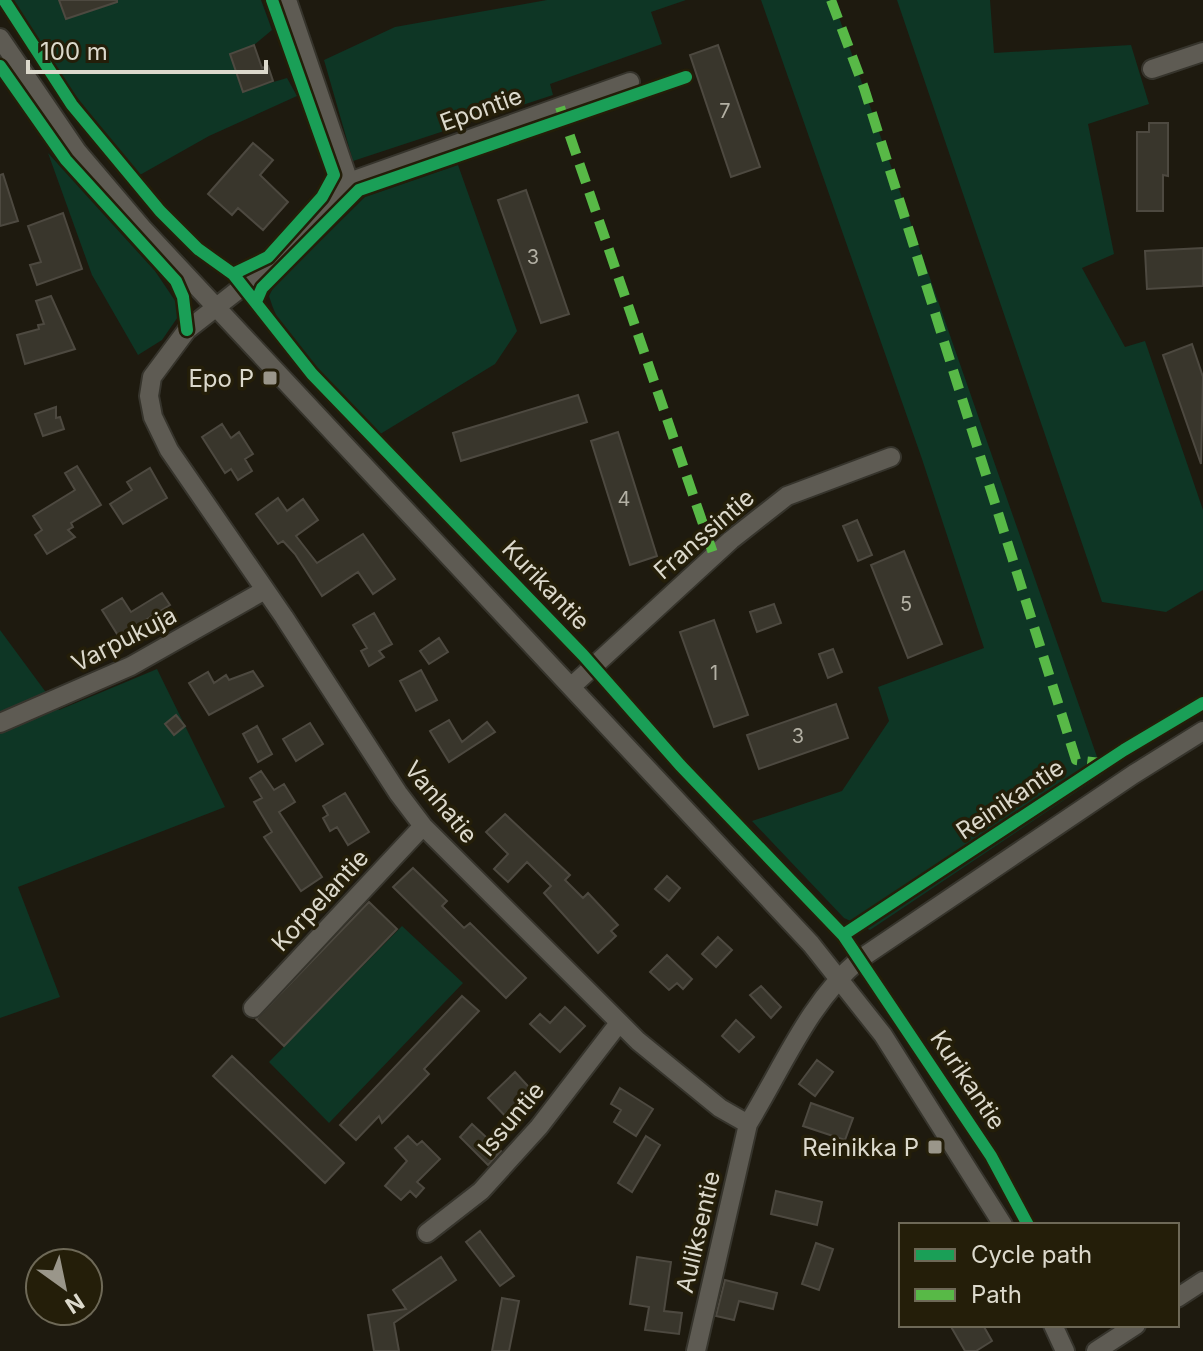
<svg xmlns="http://www.w3.org/2000/svg" width="1203" height="1351" viewBox="0 0 1203 1351" font-family="Inter,sans-serif">
  <style>
    .green { fill: #0e3625 }
    .building { fill: #39362c; stroke: #4d4940; stroke-width: 2 }
    .lines { fill: none; stroke-linecap: round; stroke-linejoin: round }
    .minor-casing { stroke: #36342c; stroke-width: 22 }
    .minor { stroke: #5e5b53; stroke-width: 18 }
    .quiet { stroke: #58b947; stroke-width: 10; stroke-dasharray: 20 10; stroke-linecap: butt }
    .cycleway-casing { stroke: #241e09; stroke-width: 17 }
    .cycleway { stroke: #1a9f57; stroke-width: 12 }
    .poi-dot { fill: #9a968a; stroke: #241e09; stroke-width: 3 }
    .labels { text-anchor: middle; dominant-baseline: central; stroke-width: 7; stroke-linejoin: round; paint-order: stroke }
    .number-label { font-size: 20px; fill: #b3b0a4 }
    .street-label { font-size: 24px; fill: #dcd9cc; stroke: #241e09 }
    .poi-label { font-size: 24px; fill: #dcd9cc; stroke: #241e09; text-anchor: end }
  </style>
  <rect width="100%" height="100%" fill="#1e1a0f"/>
  <path class="green" d="M13,0H261L272,30L254,45L230,54L243,91L287,78L297,96L209,136L138,176L48,60Z
    M547,0H686L651,12L662,44L550,84L553,95L353,161L324,60L395,27Z
    M761,0H833L1103,774L870,930L844,918L752,821L842,791L889,721L878,687L984,648L922,459Z
    M897,0H990L994,53L1131,45L1149,104L1088,124L1114,254L1082,268L1125,347L1145,341L1203,510V590L1166,612L1102,602Z
    M48,153L155,271L182,311L162,340L138,355L92,275Z
    M458,165L517,331L495,364L377,436C338,396 285,352 269,296L274,286L365,197Z
    M0,630L59,710L157,669L225,807L18,887L60,997L0,1018Z
    M402,926L463,983L329,1123L269,1062Z"/>
  <path class="building" d="M59,0H117V2L66,19Z
    M254,45L262,68L268,66L273,81L243,92L230,54Z
    M718,45L760,167L731,177L690,55Z
    M1149,123H1168V176L1163,175V211H1137V132H1149Z
    M253,143L273,160L260,175L288,202L263,230L238,208L232,215L208,194Z
    M3,174L18,221L0,226V175Z
    M526,190L569,314L541,323L498,200Z
    M63,213L82,269L37,285L30,265L41,262L28,226Z
    M1203,248V286L1147,289L1145,251Z
    M51,296L75,349L25,364L17,335L39,329L38,325L44,324L36,301Z
    M1192,344L1203,377L1201,464L1163,355Z
    M578,395L587,422L461,461L453,433Z
    M56,407V418L60,417L64,429L43,436L35,414Z
    M222,424L231,438L239,432L253,454L245,459L252,471L238,480L231,469L225,473L202,437Z
    M618,432L657,556L630,565L591,441Z
    M77,466L101,505L71,523L73,527L68,530L75,537L47,554L35,535L42,530L33,516L75,490L65,473Z
    M150,468L167,498L123,524L110,504L132,490L127,482Z
    M278,498L287,511L303,499L318,520L296,536L317,563L363,534L395,579L373,594L358,572L322,596L295,554L283,541L278,544L256,514Z
    M857,520L872,555L858,561L843,526Z
    M904,551L942,644L908,658L871,565Z
    M162,593L170,605L139,624L144,632L124,645L102,610L122,598L131,612Z
    M774,604L781,623L757,632L750,612Z
    M374,613L392,644L379,651L384,657L369,666L361,651L367,648L353,625Z
    M714,620L748,715L714,727L680,632Z
    M439,638L448,652L429,664L420,651Z
    M833,649L842,672L828,678L819,654Z
    M421,670L437,700L416,711L400,681Z
    M253,671L263,686L209,715L189,683L208,672L214,683L226,675L229,680Z
    M836,704L848,738L759,769L747,735Z
    M176,715L185,726L174,735L165,724Z
    M449,720L462,742L487,722L495,732L449,762L430,731Z
    M310,723L323,744L296,761L283,739Z
    M257,726L272,754L258,762L243,734Z
    M261,771L274,790L284,784L295,802L279,812L322,877L301,891L264,837L272,832L254,802L262,798L250,778Z
    M345,793L369,832L348,845L337,827L330,831L323,818L328,815L323,806Z
    M505,814L570,875L565,880L583,898L588,893L618,925L611,931L616,936L598,953L544,893L551,886L527,862L508,882L494,869L508,854L486,832Z
    M413,868L447,901L442,906L464,928L470,923L526,978L506,998L393,887Z
    M667,876L680,888L669,901L655,889Z
    M369,902L397,929L284,1046L256,1019Z
    M718,937L732,950L716,967L702,954Z
    M667,955L692,979L683,989L677,983L669,990L650,972Z
    M761,986L781,1007L771,1018L750,995Z
    M462,996L479,1011L424,1069L429,1074L382,1123L379,1116L356,1140L340,1125Z
    M565,1007L585,1026L560,1052L530,1024L540,1014L550,1023Z
    M736,1020L754,1037L739,1052L722,1036Z
    M232,1056L344,1163L325,1183L213,1076Z
    M817,1060L833,1072L815,1096L799,1084Z
    M515,1072L537,1096L510,1121L488,1098Z
    M620,1088L653,1109L636,1136L614,1122L621,1110L611,1104Z
    M811,1103L853,1118L845,1140L803,1126Z
    M472,1124L501,1151L488,1165L460,1137Z
    M408,1136L417,1145L422,1141L440,1159L417,1182L424,1188L416,1197L410,1191L401,1200L385,1186L407,1161L395,1148Z
    M646,1136L660,1145L632,1192L618,1183Z
    M776,1191L822,1202L817,1225L771,1214Z
    M480,1231L514,1276L500,1286L466,1242Z
    M816,1243L833,1249L819,1290L802,1284Z
    M441,1257L456,1280L394,1323L399,1351H374L368,1315L406,1309L393,1290Z
    M637,1257L671,1262L664,1311L682,1313L679,1334L645,1330L649,1307L630,1304Z
    M725,1280L777,1293L773,1309L739,1301L734,1320L716,1316Z
    M502,1298L519,1301L509,1351H492Z
    M950,1325H983L992,1341L976,1351H965Z"/>
  <g class="lines">
    <g class="minor-casing">
      <path id="minor" d="M287,0L349,182
        M0,38L77,151L144,230L811,944L883,1035L1003,1225
        M1152,69L1203,52
        M630,82L349,182L274,262L187,330L152,377L149,396L153,417L169,450L284,617L398,793L423,826L638,1041L720,1108L748,1124C783,1067 809,1002 860,959L1134,774L1203,731
        M572,686L731,540L787,496L891,457
        M0,723L131,666L265,590
        M253,1008L423,826
        M427,1233L481,1191L539,1127L619,1023
        M1177,1298L1203,1281
        M1053,1325L1065,1351
        M696,1351L748,1124
        M1096,1351L1136,1325"/>
    </g>
    <use href="#minor" class="minor"/>
    <path class="quiet" d="M831,0L864,88L1076,760L1101,763
      M560,107L714,556"/>
    <g class="cycleway-casing">
      <path id="cycleway" d="M4,0L72,105L160,211L198,249L233,274L312,374L583,655L680,765L843,935L991,1156L1028,1225
        M0,66L66,160L176,281L183,297L187,330
        M233,274L268,257L322,197L334,175L272,0
        M256,302L262,288L359,190L686,77
        M843,935L1124,750L1203,703"/>
    </g>
    <use href="#cycleway" class="cycleway"/>
  </g>
  <g class="poi-dot">
    <rect x="262" y="370" width="16" height="16" rx="4"/>
    <rect x="927" y="1139" width="16" height="16" rx="4"/>
  </g>
  <g class="labels">
    <g class="number-label">
      <text x="725" y="111">7</text>
      <text x="533" y="257">3</text>
      <text x="624" y="499">4</text>
      <text x="906" y="604">5</text>
      <text x="714" y="673">1</text>
      <text x="798" y="736">3</text>
    </g>
    <g class="street-label">
      <text transform="translate(481 109) rotate(-20)">Epontie</text>
      <text transform="translate(704 534) rotate(-41)">Franssintie</text>
      <text transform="translate(546 585) rotate(46)">Kurikantie</text>
      <text transform="translate(124 639) rotate(-27)">Varpukuja</text>
      <text transform="translate(1010 799) rotate(-34)">Reinikantie</text>
      <text transform="translate(441 802) rotate(50)">Vanhatie</text>
      <text transform="translate(320 900) rotate(-47)">Korpelantie</text>
      <text transform="translate(968 1080) rotate(56)">Kurikantie</text>
      <text transform="translate(511 1119) rotate(-50)">Issuntie</text>
      <text transform="translate(698 1232) rotate(-77)">Auliksentie</text>
    </g>
    <g class="poi-label">
      <text x="254" y="378">Epo P</text>
      <text x="919" y="1147">Reinikka P</text>
    </g>
  </g>
  <rect x="899" y="1223" width="280" height="104" fill="#241e09" stroke="#6e6957" stroke-width="2"/>
  <rect x="915" y="1249" width="40" height="12" fill="#1a9f57" stroke="#6e6957" stroke-width="2"/>
  <text x="971" y="1263" font-size="24" fill="#dcd9cc">Cycle path</text>
  <rect x="915" y="1289" width="40" height="12" fill="#58b947" stroke="#6e6957" stroke-width="2"/>
  <text x="971" y="1303" font-size="24" fill="#dcd9cc">Path</text>
  <g transform="translate(64 1287) rotate(147)"><circle r="38" fill="#241e09" stroke="#6e6957" stroke-width="2"/>
  <path d="M0-6L14 30L0 20L-14 30Z" fill="#9a968a"/>
  <text y="-12" font-size="22" font-weight="bold" text-anchor="middle" fill="#dcd9cc">N</text>
  </g>
  <path d="M28 60v12h238v-12" fill="none" stroke="#dcd9cc" stroke-width="4"/>
  <text x="40" y="60" font-size="24" fill="#dcd9cc" stroke="#241e09" stroke-width="6" paint-order="stroke">100 m</text>
</svg>
